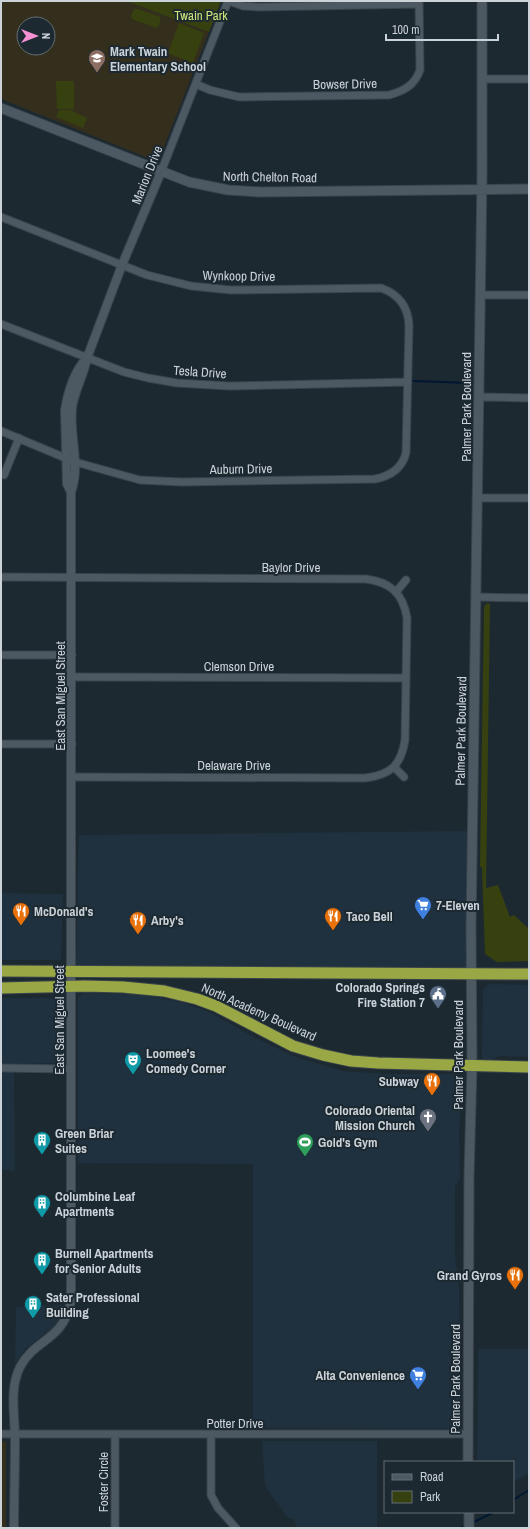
<svg xmlns="http://www.w3.org/2000/svg" width="530" height="1529" viewBox="0 0 530 1529" font-family="'Archivo Narrow',sans-serif">
  <style>
    .built { fill: #1f313e }
    .education { fill: #342e1d; fill-rule: evenodd }
    .green { fill: #37410f }
    .lines { fill: none; stroke-linecap: round; stroke-linejoin: round }
    .stream { stroke: #001631; stroke-width: 2 }
    .minor-casing { stroke: #3a434b; stroke-width: 9 }
    .tertiary-casing { stroke: #3a434b; stroke-width: 10 }
    .secondary-casing { stroke: #3a434b; stroke-width: 11 }
    .trunk-casing { stroke: #3a434b; stroke-width: 13 }
    .minor { stroke: #4c5962; stroke-width: 7 }
    .tertiary { stroke: #4c5962; stroke-width: 8 }
    .secondary { stroke: #4c5962; stroke-width: 9 }
    .trunk { stroke: #99a844; stroke-width: 11 }
    .labels { text-anchor: middle; dominant-baseline: central; stroke-width: 4; stroke-linejoin: round; paint-order: stroke }
    .park-label { font-size: 13px; fill: #cde67b; stroke: #1d2931 }
    .poi-label { font-size: 13px; font-weight: bold; fill: #cbd2d8; stroke: #1d2931; text-anchor: start }
    .street-label { font-size: 13px; fill: #cbd2d8; stroke: #1d2931 }
  </style>
  <rect width="100%" height="100%" fill="#1d2931"/>
  <path class="built" d="M467,831V970L76,966L79,835Z
    M1,893L63,894L61,960H1Z
    M490,984L529,985V1057L500,1056L490,1060L483,1059L482,1056L483,991L484,988Z
    M83,993L139,994L184,1003L211,1013L254,1037L298,1058L343,1071L384,1074H453L459,1078L462,1084L459,1132L460,1179L455,1186V1256L459,1289L460,1420L456,1427L452,1429L253,1428V1164L78,1163V997Z
    M1,998H56L61,1002L62,1006L65,1063L14,1064L15,1171L1,1170Z
    M65,1305L61,1316L55,1325L51,1330L26,1348L15,1364L16,1307Z
    M478,1349H529V1473L513,1482V1462H477Z
    M262,1441H377V1528H298L292,1518H288L265,1486Z"/>
  <path class="education" d="M1,1H126L209,32L158,162L1,99ZM24,24H48V48H24Z
    M1,1440L5,1442L6,1445V1528H1Z"/>
  <path class="green" d="M126,1H221L209,32Z
    M134,9H138L160,17C161,22 160,26 156,28L132,19L131,16Z
    M179,23L204,33L193,63L168,53Z
    M56,81H74V109H57Z
    M59,110H70L87,118L83,128L56,117Z
    M487,603L490,604L486,888L498,885L510,917L514,915L529,929V961L497,962L485,954L482,868L480,866L484,607Z"/>
  <g class="lines">
    <path class="stream" d="M413,381L470,383
      M513,1500L529,1490
      M472,1523L494,1512
      M461,1528L466,1526"/>
    <g class="minor-casing">
      <path id="minor" d="M229,1L243,6L259,7L419,4
        M483,79H529
        M196,84L210,90L239,97L389,95C404,91 415,85 420,70L419,1
        M161,172L228,1
        M1,217L147,275L191,286L231,290L381,288C398,294 408,306 409,325L406,453C402,468 391,476 375,479L181,482L140,480L75,462L1,431
        M480,295H529
        M1,324L124,372L148,378L177,383L229,386L408,382
        M479,397L529,398
        M4,475L19,438
        M478,498H529
        M1,577L366,579C390,582 403,593 407,618L405,740C401,765 391,775 365,778L72,777
        M396,592L406,580
        M476,597L529,598
        M1,655H72
        M72,677L406,678
        M1,744H72
        M394,767L404,777
        M1,1068L71,1069
        M1,1434H468
        M115,1435V1528
        M211,1435V1495L218,1508L236,1528"/>
    </g>
    <g class="tertiary-casing">
      <path id="tertiary" d="M71,492L67,484L65,410C68,392 74,372 86,359
        M14,1528C14,1498 15,1469 15,1439C15,1416 9,1389 20,1367C35,1338 63,1342 71,1301V492C81,465 69,436 72,408C74,391 84,375 87,358L122,265L161,172"/>
    </g>
    <g class="secondary-casing">
      <path id="secondary" d="M1,108L189,182L228,190L260,192L529,189
        M468,1462L469,1176L472,1066L471,926L482,176V1
        M469,1512V1528"/>
    </g>
    <g class="trunk-casing">
      <path id="trunk" d="M1,971L529,974
        M1,988L85,986L123,987L164,991L197,999L216,1006L293,1046L323,1055L351,1061L378,1063L529,1067"/>
    </g>
    <use href="#minor" class="minor"/>
    <use href="#tertiary" class="tertiary"/>
    <use href="#secondary" class="secondary"/>
    <use href="#trunk" class="trunk"/>
  </g>
  <defs>
    <g id="school-pin" transform="scale(0.9)"><path d="M0 17L-7.5 6A9.5 9.5 0 1 1 7.5 6Z" fill="#8d6e63" stroke="#1d2931"/><path d="M0-5L7-2L0 1L-7-2ZM-4 1L0 2.5L4 1V4Q0 6-4 4Z" fill="#fff"/></g>
    <g id="supermarket-pin" transform="scale(0.9)"><path d="M0 17L-7.5 6A9.5 9.5 0 1 1 7.5 6Z" fill="#3f7fe0" stroke="#1d2931"/><path d="M-6-5.5h2.5l.6 2H6L4.5 2H-2.5L-4.4-4H-6ZM-1.5 3.2a1.3 1.3 0 1 0 .1 0ZM3 3.2a1.3 1.3 0 1 0 .1 0Z" fill="#fff"/></g>
    <g id="restaurant-pin" transform="scale(0.9)"><path d="M0 17L-7.5 6A9.5 9.5 0 1 1 7.5 6Z" fill="#e8710a" stroke="#1d2931"/><path d="M-5-6h1v4h1v-4h1v4h1v-4h1v5L-1.5 .5V6h-2V.5L-5-1ZM5-6V6H3V1.5H1.5Q1.5-4 5-6Z" fill="#fff"/></g>
    <g id="civic-pin" transform="scale(0.9)"><path d="M0 17L-7.5 6A9.5 9.5 0 1 1 7.5 6Z" fill="#5c6f8a" stroke="#1d2931"/><path d="M-.6-6.5H3V-4.5H.6V-3L4-1V1h2V6H-6V1h2V-1L-.6-3ZM-1.2 2.5V6h2.4V2.5Z" fill="#fff"/></g>
    <g id="theatre-pin" transform="scale(0.9)"><path d="M0 17L-7.5 6A9.5 9.5 0 1 1 7.5 6Z" fill="#0f9aa8" stroke="#1d2931"/><path d="M-5-5.5Q0-4 5-5.5V0Q5 5 0 6Q-5 5-5 0ZM-3.3-2.5H-1v1.5H-3.3ZM1-2.5H3.3v1.5H1ZM-2.8 1Q0 5.5 2.8 1Z" fill="#fff"/></g>
    <g id="church-pin" transform="scale(0.9)"><path d="M0 17L-7.5 6A9.5 9.5 0 1 1 7.5 6Z" fill="#6b7280" stroke="#1d2931"/><path d="M-1.2-6h2.4v3.5h3.3v2.4h-3.3V6h-2.4V-.1h-3.3v-2.4h3.3Z" fill="#fff"/></g>
    <g id="building-pin" transform="scale(0.9)"><path d="M0 17L-7.5 6A9.5 9.5 0 1 1 7.5 6Z" fill="#0f9aa8" stroke="#1d2931"/><path d="M-4-6H4V6H1V3H-1V6H-4ZM-2.5-4.3h1.7v1.8h-1.7ZM.8-4.3h1.7v1.8H.8ZM-2.5-1h1.7V.8h-1.7ZM.8-1h1.7V.8H.8Z" fill="#fff"/></g>
    <g id="stadium-pin" transform="scale(0.9)"><path d="M0 17L-7.5 6A9.5 9.5 0 1 1 7.5 6Z" fill="#2e9e5b" stroke="#1d2931"/><path d="M0-5a6.5 5 0 1 0 0 10a6.5 5 0 1 0 0-10ZM-3.5-1.8h7v3.6h-7Z" fill="#fff"/></g>
  </defs>
  <g fill-rule="evenodd">
    <use href="#school-pin" x="97" y="58"/>
    <use href="#supermarket-pin" x="423" y="905"/>
    <use href="#restaurant-pin" x="21" y="911"/>
    <use href="#restaurant-pin" x="333" y="916"/>
    <use href="#restaurant-pin" x="138" y="920"/>
    <use href="#civic-pin" x="438" y="994"/>
    <use href="#theatre-pin" x="133" y="1060"/>
    <use href="#restaurant-pin" x="432" y="1081"/>
    <use href="#church-pin" x="428" y="1117"/>
    <use href="#building-pin" x="42" y="1140"/>
    <use href="#stadium-pin" x="305" y="1142"/>
    <use href="#building-pin" x="42" y="1203"/>
    <use href="#building-pin" x="42" y="1260"/>
    <use href="#restaurant-pin" x="515" y="1275"/>
    <use href="#building-pin" x="33" y="1304"/>
    <use href="#supermarket-pin" x="418" y="1375"/>
  </g>
  <g class="labels">
    <g class="park-label">
      <text x="201" y="15">Twain Park</text>
    </g>
    <g class="poi-label">
      <text x="110" y="51">Mark Twain<tspan x="110" dy="15">Elementary School</tspan></text>
      <text x="436" y="905">7-Eleven</text>
      <text x="34" y="911">McDonald's</text>
      <text x="346" y="916">Taco Bell</text>
      <text x="151" y="920">Arby's</text>
      <text x="425" y="987" text-anchor="end">Colorado Springs<tspan x="425" dy="15">Fire Station 7</tspan></text>
      <text x="146" y="1053">Loomee's<tspan x="146" dy="15">Comedy Corner</tspan></text>
      <text x="419" y="1081" text-anchor="end">Subway</text>
      <text x="415" y="1110" text-anchor="end">Colorado Oriental<tspan x="415" dy="15">Mission Church</tspan></text>
      <text x="55" y="1133">Green Briar<tspan x="55" dy="15">Suites</tspan></text>
      <text x="318" y="1142">Gold's Gym</text>
      <text x="55" y="1196">Columbine Leaf<tspan x="55" dy="15">Apartments</tspan></text>
      <text x="55" y="1253">Burnell Apartments<tspan x="55" dy="15">for Senior Adults</tspan></text>
      <text x="502" y="1275" text-anchor="end">Grand Gyros</text>
      <text x="46" y="1297">Sater Professional<tspan x="46" dy="15">Building</tspan></text>
      <text x="405" y="1375" text-anchor="end">Alta Convenience</text>
    </g>
    <g class="street-label">
      <text transform="translate(345 84) rotate(-1)">Bowser Drive</text>
      <text transform="translate(147 175) rotate(-68)">Marion Drive</text>
      <text transform="translate(270 177) rotate(1)">North Chelton Road</text>
      <text transform="translate(239 276) rotate(1)">Wynkoop Drive</text>
      <text transform="translate(200 372) rotate(4)">Tesla Drive</text>
      <text transform="translate(466 407) rotate(-90)">Palmer Park Boulevard</text>
      <text transform="translate(241 469) rotate(-1)">Auburn Drive</text>
      <text x="291" y="567">Baylor Drive</text>
      <text x="239" y="666">Clemson Drive</text>
      <text transform="translate(60 696) rotate(-90)">East San Miguel Street</text>
      <text transform="translate(461 731) rotate(-89)">Palmer Park Boulevard</text>
      <text x="234" y="765">Delaware Drive</text>
      <text transform="translate(259 1012) rotate(24)">North Academy Boulevard</text>
      <text transform="translate(59 1020) rotate(-90)">East San Miguel Street</text>
      <text transform="translate(458 1055) rotate(-90)">Palmer Park Boulevard</text>
      <text transform="translate(455 1379) rotate(-90)">Palmer Park Boulevard</text>
      <text x="235" y="1423">Potter Drive</text>
      <text transform="translate(103 1482) rotate(-90)">Foster Circle</text>
    </g>
  </g>
  <rect width="530" height="1529" fill="none" stroke="#cbd2d8" stroke-width="4"/>
  <rect x="384" y="1461" width="130" height="52" fill="#1d2931" stroke="#636d74"/>
  <rect x="392" y="1474" width="20" height="6" fill="#4c5962" stroke="#636d74"/>
  <text x="420" y="1481" font-size="12" fill="#cbd2d8">Road</text>
  <rect x="392" y="1491" width="20" height="12" fill="#37410f" stroke="#636d74"/>
  <text x="420" y="1501" font-size="12" fill="#cbd2d8">Park</text>
  <g transform="translate(36 36) rotate(90)"><circle r="19" fill="#1d2931" stroke="#636d74"/>
  <path d="M0-3L7 15L0 10L-7 15Z" fill="#f491d3"/>
  <text y="-6" font-size="11" font-weight="bold" text-anchor="middle" fill="#cbd2d8">N</text>
  </g>
  <path d="M386 34v6h112v-6" fill="none" stroke="#cbd2d8" stroke-width="2"/>
  <text x="392" y="34" font-size="12" fill="#cbd2d8" stroke="#1d2931" stroke-width="3" paint-order="stroke">100 m</text>
</svg>
